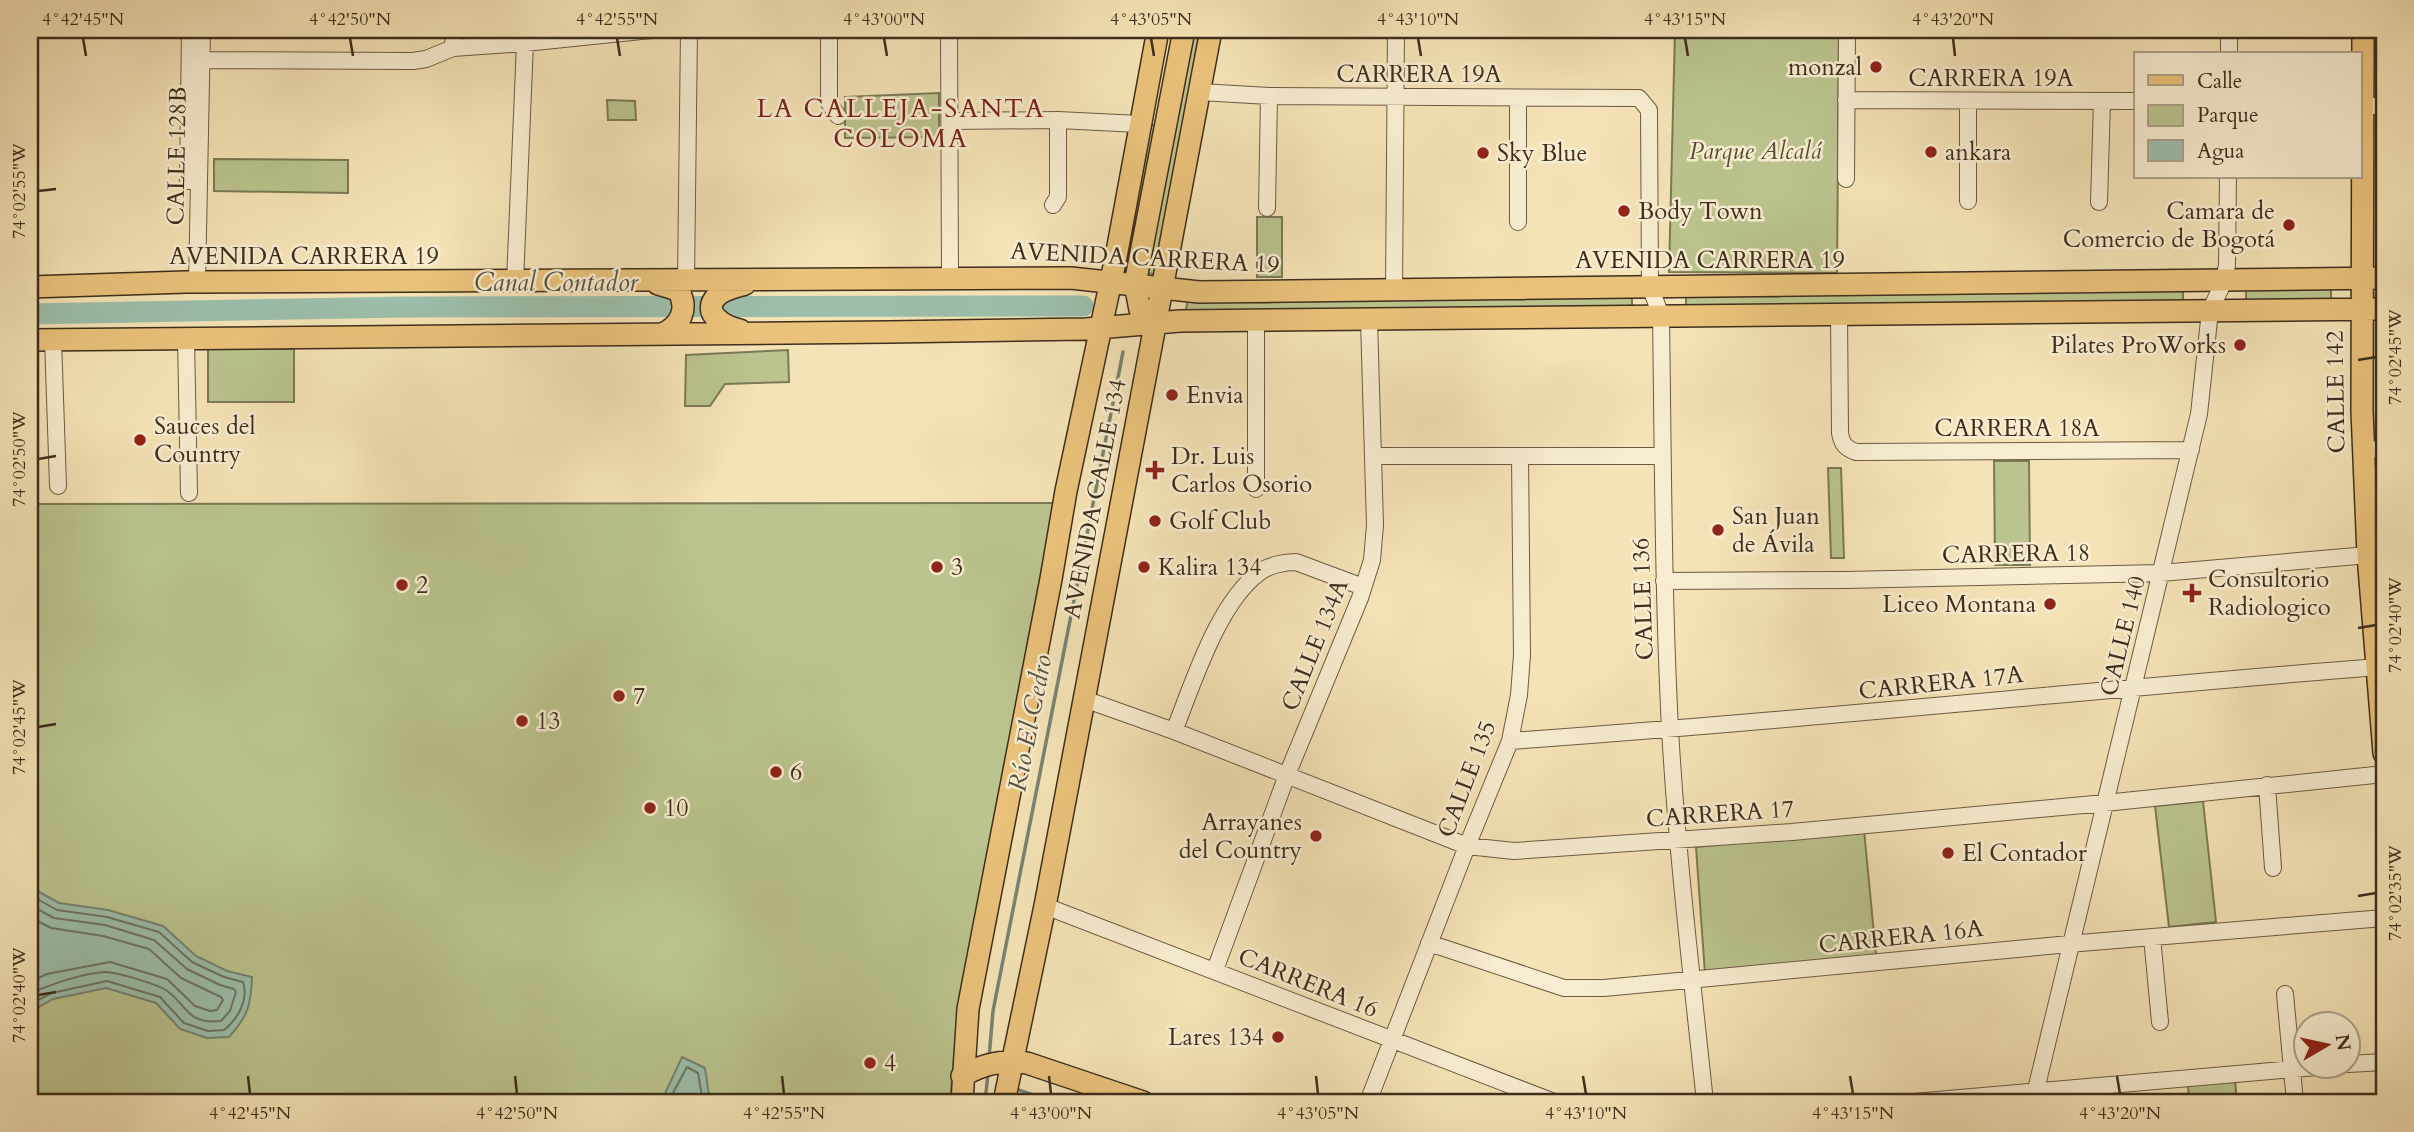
<svg xmlns="http://www.w3.org/2000/svg" width="2414" height="1132" viewBox="0 0 2414 1132" font-family="Cardo,serif">
  <style>
    .green { fill: #bbc48e; stroke: #7c7955; stroke-width: 2 }
    .water { fill: #9cbeab; stroke: #768472; stroke-width: 2 }
    .lines { fill: none; stroke-linecap: round; stroke-linejoin: round }
    .shore { stroke: #6d7664; stroke-width: 2 }
    .stream { stroke: #768472; stroke-width: 3.5 }
    .river { stroke: #9cbeab; stroke-width: 21 }
    .minor-casing { stroke: #6c5b42; stroke-width: 18 }
    .major-casing { stroke: #3e2e1c; stroke-width: 24 }
    .minor { stroke: #f8edd0; stroke-width: 16 }
    .major { stroke: #eac27b; stroke-width: 21 }
    .ticks { fill: none; stroke: #3e2e1c; stroke-width: 2.5 }
    .poi-dot { fill: #8f2418; stroke: #f8edd0; stroke-width: 2.5 }
    .labels { text-anchor: middle; dominant-baseline: central; stroke-width: 5; stroke-linejoin: round; paint-order: stroke }
    .poi-label { font-size: 24px; fill: #3e2e1c; stroke: #f8edd0; text-anchor: start }
    .street-label { font-size: 24px; fill: #3e2e1c; stroke: #f8edd0 }
    .park-label { font-size: 24px; font-style: italic; fill: #574c33; stroke: #f8edd0 }
    .neighbourhood-label { font-size: 26px; letter-spacing: 2px; fill: #7a1f14; stroke: #f8edd0 }
    .water-label { font-size: 26px; font-style: italic; fill: #565240; stroke: #f8edd0 }
    .neatline { fill: none; stroke: #3e2e1c; stroke-width: 2.5 }
    .ticks-label { font-size: 18px; text-anchor: middle; fill: #3e2e1c }
  </style>
  <rect width="100%" height="100%" fill="#f4e3b6"/>
  <filter id="stains"><feTurbulence type="fractalNoise" baseFrequency=".00286" numOctaves="4"/><feColorMatrix values="0 0 0 0 .2 0 0 0 0 .09 0 0 0 0 .02 0 0 0 .5 -.17"/></filter>
  <radialGradient id="worn" r=".72"><stop offset=".6" stop-color="#630" stop-opacity="0"/><stop offset="1" stop-color="#630" stop-opacity=".3"/></radialGradient>
  <path class="green" d="M1193,30H1208L1161,275L1146,273Z
    M1675,30H1839L1837,273L1669,272Z
    M939,93V137L845,138V97Z
    M607,100L635,101L636,120H608Z
    M1150,124L1155,126L1131,274L1119,272Z
    M214,159L348,160V193L214,191Z
    M1257,217H1282V277H1257Z
    M2331,286V303L2246,304V288Z
    M2183,289V305L1686,309V294Z
    M1632,293V310L1185,316L1188,298Z
    M208,349H294V402H208Z
    M788,350L789,382L725,384L710,406H685L686,355Z
    M1994,461H2029L2030,565H1995Z
    M1828,468H1841L1844,558H1831Z
    M1054,503L957,1021L950,1102H30V504Z
    M2203,801L2216,922L2169,927L2155,806Z
    M1864,830L1876,955L1705,974L1696,847Z
    M2235,1080L2237,1102H2189L2188,1085Z"/>
  <path class="water" d="M30,887L59,903L108,910L163,926L196,956L227,971L252,977C251,1005 248,1016 229,1037L207,1038L180,1029L156,1003L106,988L53,999L30,1012Z
    M682,1057L705,1068L710,1102H661Z"/>
  <g class="lines">
    <path class="shore" d="M30,895L57,910L107,917L159,932L192,962L224,977L243,982C249,999 238,1019 224,1030L208,1031L184,1023L160,997L107,981L52,993L30,1004
      M30,905L54,918L105,925L154,940L187,969L220,985L234,989L236,992L230,1011L221,1021C184,1025 187,1002 164,989C153,983 119,973 107,972C86,972 48,985 30,994
      M30,917L51,928L103,936L149,949L181,978L221,997L223,1000L217,1010L210,1011L195,1006L167,979L110,962L47,974L30,982
      M668,1102L687,1067L698,1073L703,1102"/>
    <path class="stream" d="M989,1058L993,1011L1123,352
      M1013,1088L1054,1102
      M985,1102L988,1073"/>
    <path class="river" d="M30,314L404,307L1083,306"/>
    <g class="minor-casing">
      <path id="minor" d="M829,30V103L838,116
        M949,30L950,278
        M453,48L454,30
        M2229,54V30
        M190,60L413,61L426,59L453,48L525,43L651,30
        M1200,92L1269,96L1639,98L1649,110L1650,286L1661,316C1663,454 1663,591 1670,729C1677,854 1692,978 1705,1102
        M1846,100L2136,101
        M2363,106H2384
        M950,121L1058,120L1139,124
        M1846,179L1847,30
        M188,181L190,30
        M1968,201V101
        M2099,202L2102,101
        M1053,205L1058,197V120
        M1267,208L1269,96
        M1518,222V98
        M686,281L689,30
        M515,282L525,43
        M197,283L202,30
        M1394,290L1396,30
        M1839,314L1840,433C1842,444 1845,448 1856,452L2191,450
        M186,338L189,493
        M53,339L58,486
        M2363,450L2384,449
        M1373,456H1662
        M1256,489V321
        M1664,581L1846,580L2161,573L2368,555
        M1084,699L1174,731L1467,846L1514,851L1792,832L2105,803L2384,774
        M1174,731C1193,684 1218,602 1260,572C1269,565 1285,562 1296,562L1363,587
        M1510,741C1799,721 2088,690 2377,667
        M2267,785L2273,868
        M1045,906L1554,1102
        M2152,937L2160,1022
        M1429,943L1564,988H1604L2080,943L2384,918
        M1215,970L1287,775L1360,598L1372,560L1375,525L1369,320
        M2285,994L2295,1102
        M2348,1064L2384,1062
        M1368,1102L1467,846L1510,741L1519,695L1522,655L1520,456
        M1914,1102L2329,1066
        M2033,1102L2199,414L2210,311L2224,281L2227,265L2228,177"/>
    </g>
    <g class="major-casing">
      <path id="major" d="M2363,30L2362,411L2368,555L2384,753
        M658,284L678,290C689,308 681,326 662,334
        M30,287L186,282L1071,278L1199,292L2384,278
        M1156,323L1140,310L1135,284L1184,30
        M740,330C725,327 699,313 718,295C725,289 736,287 745,284
        M30,340L889,332L1086,329L1180,321L2384,309
        M962,1076C983,1064 1003,1059 1027,1063L1143,1102
        M962,1102L968,1009L1051,579L1066,491L1116,257L1158,30
        M1004,1102L1045,906L1211,30"/>
    </g>
    <use href="#minor" class="minor"/>
    <use href="#major" class="major"/>
  </g>
  <path class="ticks" d="M83,38L86,56M350,38L353,56M617,38L620,56M884,38L887,56M1151,38L1154,56M1418,38L1421,56M1685,38L1688,56M1953,38L1955,56M38,191L56,189M2358,360L2376,357M38,459L56,456M2358,628L2376,625M38,727L56,724M2358,896L2376,893M38,995L56,992M248,1076L250,1094M515,1076L517,1094M782,1076L784,1094M1049,1076L1051,1094M1316,1076L1318,1094M1583,1076L1586,1094M1850,1076L1853,1094M2117,1076L2120,1094"/>
  <g class="poi-dot">
    <circle cx="1876" cy="67" r="7"/>
    <circle cx="1931" cy="152" r="7"/>
    <circle cx="1483" cy="153" r="7"/>
    <circle cx="1624" cy="211" r="7"/>
    <circle cx="2289" cy="225" r="7"/>
    <circle cx="2240" cy="345" r="7"/>
    <circle cx="1172" cy="395" r="7"/>
    <circle cx="140" cy="440" r="7"/>
    <path d="M1151.5 459.5h7v7h7v7h-7v7h-7v-7h-7v-7h7z"/>
    <circle cx="1155" cy="521" r="7"/>
    <circle cx="1718" cy="530" r="7"/>
    <circle cx="937" cy="567" r="7"/>
    <circle cx="1144" cy="567" r="7"/>
    <circle cx="402" cy="585" r="7"/>
    <path d="M2188.5 582.5h7v7h7v7h-7v7h-7v-7h-7v-7h7z"/>
    <circle cx="2050" cy="604" r="7"/>
    <circle cx="619" cy="696" r="7"/>
    <circle cx="522" cy="721" r="7"/>
    <circle cx="776" cy="772" r="7"/>
    <circle cx="650" cy="808" r="7"/>
    <circle cx="1316" cy="836" r="7"/>
    <circle cx="1948" cy="853" r="7"/>
    <circle cx="1278" cy="1037" r="7"/>
    <circle cx="870" cy="1063" r="7"/>
  </g>
  <g class="labels">
    <g class="poi-label">
      <text x="1862" y="67" text-anchor="end">monzal</text>
      <text x="1945" y="152">ankara</text>
      <text x="1497" y="153">Sky Blue</text>
      <text x="1638" y="211">Body Town</text>
      <text x="2275" y="211" text-anchor="end">Camara de<tspan x="2275" dy="28">Comercio de Bogotá</tspan></text>
      <text x="2226" y="345" text-anchor="end">Pilates ProWorks</text>
      <text x="1186" y="395">Envia</text>
      <text x="154" y="426">Sauces del<tspan x="154" dy="28">Country</tspan></text>
      <text x="1171" y="456">Dr. Luis<tspan x="1171" dy="28">Carlos Osorio</tspan></text>
      <text x="1732" y="516">San Juan<tspan x="1732" dy="28">de Ávila</tspan></text>
      <text x="1169" y="521">Golf Club</text>
      <text x="951" y="567">3</text>
      <text x="1158" y="567">Kalira 134</text>
      <text x="2208" y="579">Consultorio<tspan x="2208" dy="28">Radiologico</tspan></text>
      <text x="416" y="585">2</text>
      <text x="2036" y="604" text-anchor="end">Liceo Montana</text>
      <text x="633" y="696">7</text>
      <text x="536" y="721">13</text>
      <text x="790" y="772">6</text>
      <text x="664" y="808">10</text>
      <text x="1302" y="822" text-anchor="end">Arrayanes<tspan x="1302" dy="28">del Country</tspan></text>
      <text x="1962" y="853">El Contador</text>
      <text x="1264" y="1037" text-anchor="end">Lares 134</text>
      <text x="884" y="1063">4</text>
    </g>
    <g class="street-label">
      <text x="1419" y="74">CARRERA 19A</text>
      <text x="1991" y="78">CARRERA 19A</text>
      <text transform="translate(177 156) rotate(-89)">CALLE 128B</text>
      <text x="304" y="256">AVENIDA CARRERA 19</text>
      <text transform="translate(1145 258) rotate(3)">AVENIDA CARRERA 19</text>
      <text x="1710" y="260">AVENIDA CARRERA 19</text>
      <text transform="translate(2336 392) rotate(-91)">CALLE 142</text>
      <text x="2017" y="428">CARRERA 18A</text>
      <text transform="translate(1095 499) rotate(-79)">AVENIDA CALLE 134</text>
      <text transform="translate(2016 554) rotate(-1)">CARRERA 18</text>
      <text transform="translate(1643 599) rotate(-92)">CALLE 136</text>
      <text transform="translate(2123 636) rotate(-76)">CALLE 140</text>
      <text transform="translate(1315 645) rotate(-68)">CALLE 134A</text>
      <text transform="translate(1941 683) rotate(-6)">CARRERA 17A</text>
      <text transform="translate(1467 779) rotate(-69)">CALLE 135</text>
      <text transform="translate(1720 814) rotate(-4)">CARRERA 17</text>
      <text transform="translate(1901 937) rotate(-6)">CARRERA 16A</text>
      <text transform="translate(1308 983) rotate(22)">CARRERA 16</text>
    </g>
    <g class="park-label">
      <text x="1755" y="151">Parque Alcalá</text>
    </g>
    <g class="neighbourhood-label">
      <text x="901" y="108">LA CALLEJA-SANTA<tspan x="901" dy="30">COLOMA</tspan></text>
    </g>
    <g class="water-label">
      <text x="556" y="282">Canal Contador</text>
      <text transform="translate(1030 723) rotate(-79)">Río El Cedro</text>
    </g>
  </g>
  <rect width="2414" height="1132" fill="none" stroke="#f4e3b6" stroke-width="77"/>
  <rect x="2134" y="52" width="228" height="126" fill="#f8edd0" stroke="#aea188" stroke-width="2"/>
  <rect x="2148" y="75" width="35" height="10" fill="#eac27b" stroke="#aea188" stroke-width="2"/>
  <text x="2197" y="88" font-size="21" fill="#3e2e1c">Calle</text>
  <rect x="2148" y="105" width="35" height="21" fill="#bbc48e" stroke="#aea188" stroke-width="2"/>
  <text x="2197" y="122" font-size="21" fill="#3e2e1c">Parque</text>
  <rect x="2148" y="140" width="35" height="21" fill="#9cbeab" stroke="#aea188" stroke-width="2"/>
  <text x="2197" y="158" font-size="21" fill="#3e2e1c">Agua</text>
  <g transform="translate(2327 1045) rotate(81)"><circle r="33" fill="#f8edd0" stroke="#aea188" stroke-width="2"/>
  <path d="M0-5L12 26L0 18L-12 26Z" fill="#8f2418"/>
  <text y="-10" font-size="19" font-weight="bold" text-anchor="middle" fill="#3e2e1c">N</text>
  </g>
  <rect x="38" y="38" width="2338" height="1056" class="neatline"/>
  <g class="ticks-label">
    <text x="83" y="25">4°42'45"N</text>
    <text x="350" y="25">4°42'50"N</text>
    <text x="617" y="25">4°42'55"N</text>
    <text x="884" y="25">4°43'00"N</text>
    <text x="1151" y="25">4°43'05"N</text>
    <text x="1418" y="25">4°43'10"N</text>
    <text x="1685" y="25">4°43'15"N</text>
    <text x="1953" y="25">4°43'20"N</text>
    <text transform="translate(19 191) rotate(-90)" y="6">74°02'55"W</text>
    <text transform="translate(2395 357) rotate(-90)" y="6">74°02'45"W</text>
    <text transform="translate(19 459) rotate(-90)" y="6">74°02'50"W</text>
    <text transform="translate(2395 625) rotate(-90)" y="6">74°02'40"W</text>
    <text transform="translate(19 727) rotate(-90)" y="6">74°02'45"W</text>
    <text transform="translate(2395 893) rotate(-90)" y="6">74°02'35"W</text>
    <text transform="translate(19 995) rotate(-90)" y="6">74°02'40"W</text>
    <text x="250" y="1119">4°42'45"N</text>
    <text x="517" y="1119">4°42'50"N</text>
    <text x="784" y="1119">4°42'55"N</text>
    <text x="1051" y="1119">4°43'00"N</text>
    <text x="1318" y="1119">4°43'05"N</text>
    <text x="1586" y="1119">4°43'10"N</text>
    <text x="1853" y="1119">4°43'15"N</text>
    <text x="2120" y="1119">4°43'20"N</text>
  </g>
  <rect width="100%" height="100%" filter="url(#stains)"/>
  <rect width="100%" height="100%" fill="url(#worn)"/>
</svg>
